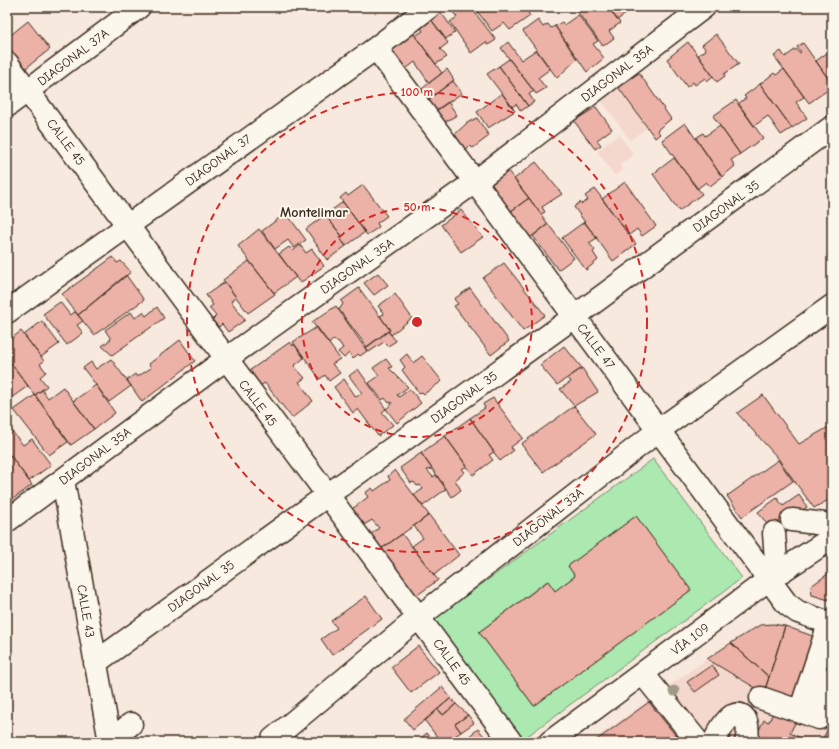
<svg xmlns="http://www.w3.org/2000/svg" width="839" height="749" viewBox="0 0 839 749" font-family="'Comic Neue',sans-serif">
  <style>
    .built { fill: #f4d8ce }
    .green { fill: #abe9b0; stroke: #738a67; fill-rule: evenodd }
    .building { fill: #ecb2a7; stroke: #3b2a1e }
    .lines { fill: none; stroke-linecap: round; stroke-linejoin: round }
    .minor-casing { stroke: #3b2a1e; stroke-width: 25 }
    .major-casing { stroke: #3b2a1e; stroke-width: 25 }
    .minor { stroke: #fbf7ec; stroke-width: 22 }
    .major { stroke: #fbf7ec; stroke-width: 22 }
    .tree { fill: #9f9a88 }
    .ring { fill: none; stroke: #d62828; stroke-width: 2; stroke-dasharray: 7 5 }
    .labels { text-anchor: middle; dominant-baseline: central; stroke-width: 4; stroke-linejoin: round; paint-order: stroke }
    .street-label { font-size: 13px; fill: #3b2a1e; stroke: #fbf7ec }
    .neighbourhood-label { font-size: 14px; font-weight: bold; fill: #3b2a1e; stroke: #fbf7ec }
    .centre { fill: #d62828; stroke: #fbf7ec; stroke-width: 2 }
    .ring-label { font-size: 12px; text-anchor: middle; font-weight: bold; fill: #d62828; stroke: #fbf7ec; stroke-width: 4; stroke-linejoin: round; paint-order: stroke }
  </style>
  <rect width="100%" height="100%" fill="#f8e9de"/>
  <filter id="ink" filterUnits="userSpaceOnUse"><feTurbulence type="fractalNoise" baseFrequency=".025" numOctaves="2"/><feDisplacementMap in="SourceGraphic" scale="8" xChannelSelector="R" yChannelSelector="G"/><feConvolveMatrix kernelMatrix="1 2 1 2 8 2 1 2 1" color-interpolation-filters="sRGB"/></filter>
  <g filter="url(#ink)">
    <path class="built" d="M618,87L647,128L630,140L601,100Z
      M619,134L634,155L620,165L623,170L615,176L597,151Z
      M832,642V742H590L707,659L760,692Z"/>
    <path class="green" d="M653,459L742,578L522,740L433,620ZM636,516L691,590L534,706L479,632L547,581L555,591L575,576L568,566Z"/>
    <path class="building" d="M454,7H465L468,11L472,9L496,40L488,45L486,42L471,53L450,22L457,17L451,10Z
      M474,7H533L527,11L530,16L510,30L504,23L492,31Z
      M581,7H587L591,11L597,7H608L620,23L609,31L614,38L603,46L576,10Z
      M608,7H636L617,20Z
      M440,11L455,32L446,39L430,18Z
      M578,15L598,41L593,44L604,58L587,72L555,26L562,22L564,25Z
      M430,18L448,43L440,49L447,57L436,64L415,36L423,31L419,25Z
      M538,20L543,27L548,24L551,28L555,26L577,59L557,78L523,31Z
      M28,21L50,49L26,68L7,46V38Z
      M411,30L442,73L429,83L415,62L403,71L386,49Z
      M716,34L739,64L724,74L725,76L717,82L698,55L706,50L702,45Z
      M508,42L521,60L536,50L550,69L538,78L546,88L536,94L501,48Z
      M688,42L713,76L707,81L705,78L695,85L693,82L687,87L667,59Z
      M803,43L832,84V87L809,103L774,56L781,51L785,57L796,49L799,53L801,52L797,47Z
      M832,46V84L816,61L831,50L829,48Z
      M509,59L534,91L529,94L534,102L528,106L499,66Z
      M499,66L528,106L521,111L516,104L512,107L487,74Z
      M447,69L454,80L425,102L418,92Z
      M784,69L804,97L796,102L807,118L792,128L760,84L774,73L776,75Z
      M639,73L671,119L657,130L660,134L655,138L618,87Z
      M453,81L462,93L430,115L422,104Z
      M760,84L792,128L781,135L768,116L754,126L738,104L746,98L744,96Z
      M502,93L515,111L488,128L477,112Z
      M736,100L763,138L740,154L713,116Z
      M448,102L457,115L440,125L432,113Z
      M596,107L612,129L597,140L601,145L595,149L574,121Z
      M477,118L489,136L473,148L470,146L464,153L453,136L467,123Z
      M685,123L722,177L710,186L706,182L697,189L662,140Z
      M720,126L740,154L731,160L735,166L722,177L696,138L703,133L705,136Z
      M674,158L702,194L679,211L653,174Z
      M536,162L562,194L542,207L545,212L541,214L514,179Z
      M508,171L529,198L507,214L491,191V183Z
      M625,182L656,226L642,236L637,229L629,235L602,199Z
      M363,185L387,216L377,223L379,227L367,235L340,198L346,193L348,196Z
      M595,189L636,244L613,261L574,207L580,202L582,204L588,200L585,196Z
      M529,198L548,224L527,240L507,214Z
      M343,202L365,232L346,246L339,237L342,236L325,215Z
      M461,210L483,237L461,252L441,225Z
      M286,213L306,240L294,248L288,240L275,249L262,231Z
      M325,215L342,236L339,237L346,246L327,260L306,229Z
      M584,222L597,238L589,243L595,250L593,252L598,260L586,270L562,238Z
      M548,224L574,258L558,270L533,236Z
      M259,229L296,277L274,293L238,246Z
      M300,245L306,253L312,249L324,266L300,283L279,254L289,247L293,251Z
      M113,257L117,263L121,261L131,272L78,315L62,294Z
      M249,261L275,294L248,313L223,280Z
      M504,263L545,315L523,331L483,278Z
      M378,273L388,285L374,295L364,283Z
      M126,275L144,300L94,335L78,315Z
      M225,282L236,297L231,301L245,320L228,332L222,324L219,327L212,320L216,316L209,308L213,305L206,295Z
      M359,288L390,330L367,347L339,310L343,304L341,301Z
      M470,288L509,341L491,355L454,306L458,304L454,299Z
      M395,294L412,318L391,335L388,331L390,330L380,316L384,314L378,306Z
      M60,302L70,315L75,312L83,321L77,325L83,333L67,345L43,314Z
      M336,306L367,351L360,356L358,354L353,359L349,353L344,358L338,352L343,348L339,342L333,340L329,344L312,322Z
      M157,307L164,318L112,355L102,346L111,339L105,330L131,312L135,318L143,312L146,316Z
      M42,321L59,344L41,357L24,335Z
      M317,327L340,359L332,364L340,373L329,381L325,375L320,379L293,342Z
      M21,331L44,361L40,364L46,372L40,377L47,386L35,395L7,358V342Z
      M388,331L396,341L388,346L384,342L369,352L365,348Z
      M180,340L195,361L142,402L127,380L135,374L137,377L151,368L149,364Z
      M290,342L293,346L294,344L304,358L294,366L305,378L299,382L313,401L292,418L265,383L260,386L249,371Z
      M564,346L582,368L557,385L540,365Z
      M407,354L413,363L422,356L442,381L424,394L422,392L419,393L402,370L405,367L400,360Z
      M7,358L28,386L7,401Z
      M111,359L131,386L109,402L83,368L91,362L96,369Z
      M386,359L392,367L389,368L408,387L397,395L399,397L410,389L421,403L397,423L386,409L392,404L391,402L389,403L385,398L382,400L369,383L379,376L373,368Z
      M582,368L598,392L574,406L560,389L571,382L568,378Z
      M358,369L386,409L382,412L393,425L378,436L358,409L353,413L334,387L344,379L356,397L362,393L349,376Z
      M96,385L115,413L94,429L73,401Z
      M63,387L94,429L71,445L35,395L42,390L48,398Z
      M35,395L68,442L49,455L14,410Z
      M763,395L799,444L832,425V498L814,508L777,457L737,413Z
      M493,398L523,438L511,447L513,451L500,461L470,418L485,408L483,404Z
      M574,406L596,434L543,472L521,444Z
      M470,418L494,452L489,455L493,460L473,475L445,436Z
      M7,425L23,445L32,439L51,465L29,481L7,451Z
      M445,436L467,466L462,469L465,472L455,480L461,490L452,497L421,453Z
      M7,451L32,485L13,499L7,491Z
      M421,453L432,469L427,470L433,477L436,475L446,489L423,506L414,495L423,489L420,485L417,486L414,482L411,483L400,468Z
      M778,460L793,481L742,517L727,496Z
      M395,470L429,515L381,549L371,534L379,528L372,520L364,525L352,509L368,497L365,493L372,488L374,491L390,480L388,476Z
      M799,495L807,507L791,518L796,525L778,539L758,512L777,498L783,506Z
      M429,515L459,555L434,575L412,546L423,538L414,526Z
      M636,516L691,590L534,706L479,632L548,581L555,591L575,576L568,566Z
      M402,534L438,580L416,596L381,549Z
      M832,571V601L812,595L811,586Z
      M366,596L382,619L332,655L321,639L337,628L331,621Z
      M773,624L785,626L769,677L731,643L760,625Z
      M785,626L818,638L797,704L764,693Z
      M731,643L769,677L764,693L707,659Z
      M418,646L439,672L411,693L391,667Z
      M712,665L719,675L695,692L687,682Z
      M442,687L451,698L413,730L404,719Z
      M451,698L456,704L443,715L438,709Z
      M649,702L681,742H594Z
      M456,704L468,715L455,724L461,732L446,742H441L425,721L438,709L443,715Z
      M775,708L798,717L790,733L810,742H753L764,720L769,722Z
      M468,715L474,723L461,732L455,724Z
      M830,725L832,726V742H821Z
      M478,729L489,742H462Z
      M427,733L434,742H416Z"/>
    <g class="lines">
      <g class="minor-casing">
        <path id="minor" d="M376,48L787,604L798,612L832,624
          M7,63L511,742
          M7,106L139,7
          M7,312L376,48L429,7
          M63,480L110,742
          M792,520L832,525
          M7,521L226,359L476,181L704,7
          M774,533L777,575
          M95,663L574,317L832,127
          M643,674L698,742
          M761,698L819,718L832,678
          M800,712L829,624
          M273,739L419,617L659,430L832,306
          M110,741L131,724
          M714,742C718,734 724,721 732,716C749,708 749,733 746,742"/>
      </g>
      <g class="major-casing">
        <path id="major" d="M550,742L768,580L832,538"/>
      </g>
      <use href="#minor" class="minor"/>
      <use href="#major" class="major"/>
    </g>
    <circle class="tree" cx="674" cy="691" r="5.5"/>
  </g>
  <g class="ring">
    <circle cx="417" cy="322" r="115"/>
    <circle cx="417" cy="322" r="230"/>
  </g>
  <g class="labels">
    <g class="street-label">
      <text transform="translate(73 57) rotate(-37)">DIAGONAL 37A</text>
      <text transform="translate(617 73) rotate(-37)">DIAGONAL 35A</text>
      <text transform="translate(66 142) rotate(53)">CALLE 45</text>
      <text transform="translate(218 160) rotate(-36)">DIAGONAL 37</text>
      <text transform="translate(726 206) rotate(-36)">DIAGONAL 35</text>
      <text transform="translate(357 266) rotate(-35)">DIAGONAL 35A</text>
      <text transform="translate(596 346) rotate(53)">CALLE 47</text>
      <text transform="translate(464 397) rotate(-36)">DIAGONAL 35</text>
      <text transform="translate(258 403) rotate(53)">CALLE 45</text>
      <text transform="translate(95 456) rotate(-37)">DIAGONAL 35A</text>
      <text transform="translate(548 517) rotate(-38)">DIAGONAL 33A</text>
      <text transform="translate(201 586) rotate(-36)">DIAGONAL 35</text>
      <text transform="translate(86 611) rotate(80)">CALLE 43</text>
      <text transform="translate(690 639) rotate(-37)">VÍA 109</text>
      <text transform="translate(452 662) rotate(54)">CALLE 45</text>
    </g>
    <g class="neighbourhood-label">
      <text x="314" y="212">Montelimar</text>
    </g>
  </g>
  <circle cx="417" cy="322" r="6" class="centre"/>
  <g class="ring-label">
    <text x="417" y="96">100 m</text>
    <text x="417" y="211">50 m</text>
  </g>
  <rect width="839" height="749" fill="none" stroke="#fbf7ec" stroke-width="24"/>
  <rect x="12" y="12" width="815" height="725" fill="none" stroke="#3b2a1e" stroke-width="1.5" filter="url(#ink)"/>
</svg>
